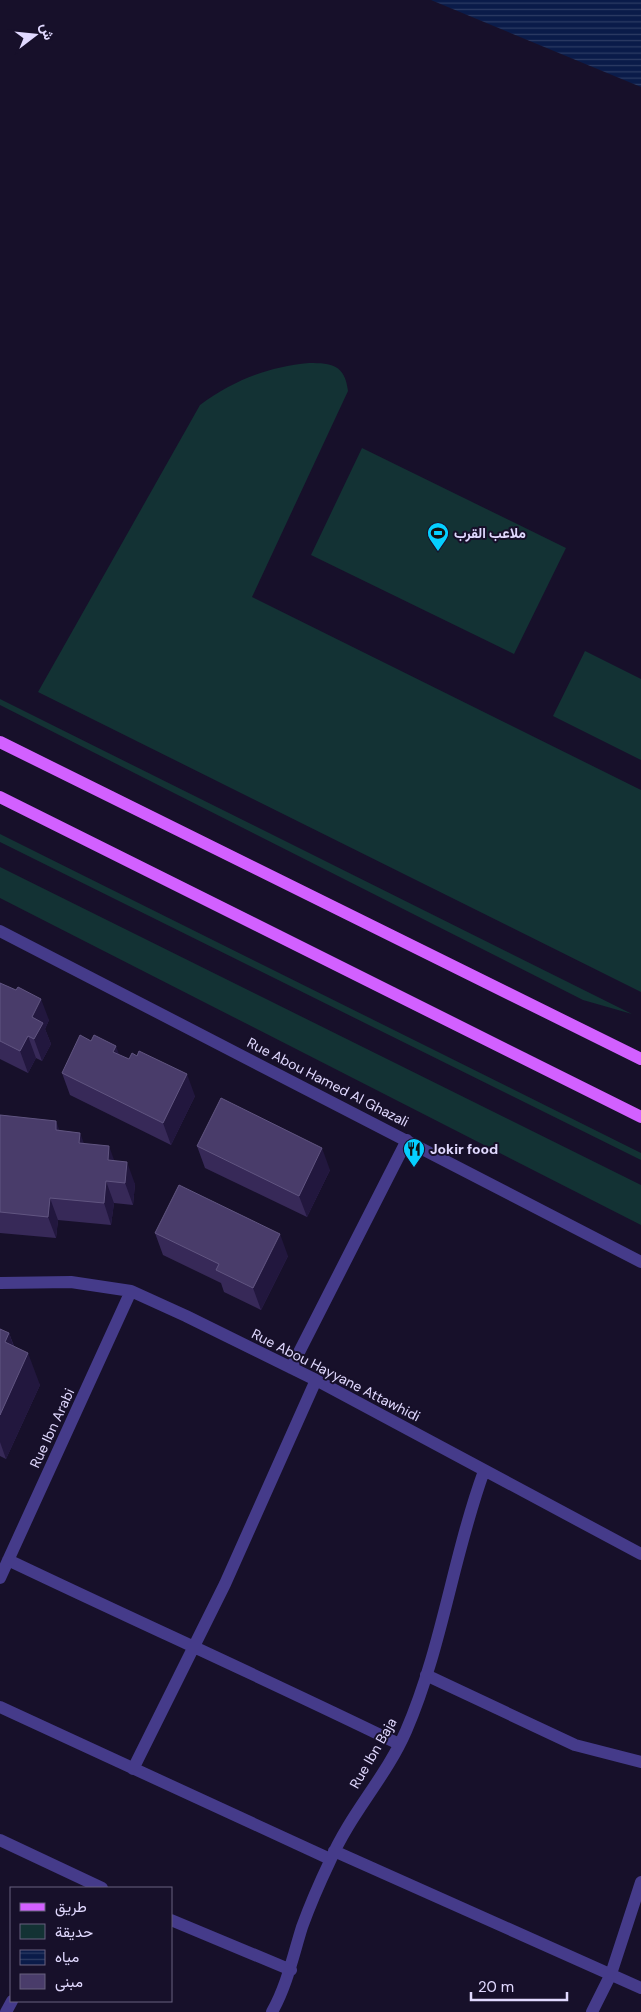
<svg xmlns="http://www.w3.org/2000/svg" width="641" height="2012" viewBox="0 0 641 2012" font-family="'DM Sans',Vazirmatn,sans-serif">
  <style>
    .green { fill: #133234 }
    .water { fill: url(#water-rules) }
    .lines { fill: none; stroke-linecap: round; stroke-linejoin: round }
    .street { stroke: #453b8a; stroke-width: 12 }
    .primary { stroke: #d260ff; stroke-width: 12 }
    .wall { fill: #372958 }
    .shaded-wall { fill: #22173e }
    .building { fill: #493c6a; stroke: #615581 }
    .labels { text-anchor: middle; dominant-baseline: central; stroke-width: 4; stroke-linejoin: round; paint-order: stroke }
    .poi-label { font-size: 14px; font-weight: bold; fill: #e1d9ff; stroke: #17102a; text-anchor: start }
    .street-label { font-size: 14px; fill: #e1d9ff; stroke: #17102a }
  </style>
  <defs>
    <pattern id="water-rules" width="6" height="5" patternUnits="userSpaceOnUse" patternTransform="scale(1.25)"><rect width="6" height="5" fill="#0a1b49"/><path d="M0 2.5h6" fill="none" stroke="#2d3c64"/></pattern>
  </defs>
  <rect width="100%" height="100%" fill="#17102a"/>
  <path class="green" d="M309,363C332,363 345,365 348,391L252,597L641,790V992L38,692L200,405C234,380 268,367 309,363Z
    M362,448L566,548L514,654L311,555Z
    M585,651L641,679V760L553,716Z
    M0,699L632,1014L583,1000L0,705Z
    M0,834L641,1153V1160L0,842Z
    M0,867L641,1185V1225L0,898Z"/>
  <path class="water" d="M431,0H641V87Z"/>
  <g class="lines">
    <path class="street" d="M0,931L641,1262
      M0,1283L71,1282L131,1291L186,1316L316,1380L641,1554
      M291,1368L407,1140
      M8,1560C138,1622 270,1681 399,1744
      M0,1578L131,1291
      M426,1675L575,1745L641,1762
      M0,1707L330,1859
      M133,1769L225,1584L316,1380
      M0,1840L102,1888
      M334,1851L641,1988
      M171,1920L291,1970
      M6,2012L12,2001
      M272,2012C287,1985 293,1956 302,1927C310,1905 320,1882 330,1861C350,1814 386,1777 406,1731C442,1648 453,1556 484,1471
      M592,2012L611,1974L641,1882"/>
    <path class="primary" d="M0,742L641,1059
      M0,797L641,1117"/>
  </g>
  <path class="wall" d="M0,983L49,1020L45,1029L51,1044L42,1061L36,1058L28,1073L0,1059Z
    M119,1055L195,1096L171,1145L70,1095L62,1073Z
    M0,1115L60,1131L84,1143L115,1161L135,1184L133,1205L114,1203L111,1225L58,1220L56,1238L0,1233Z
    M197,1146L330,1170L307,1217L205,1168Z
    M155,1233L288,1256L261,1310L224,1292L221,1283L163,1255Z
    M0,1329L9,1333L14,1346L40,1385L6,1459L0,1456Z"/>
  <path class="shaded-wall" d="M41,999L49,1020L45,1029L51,1044L42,1061L34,1039L32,1017Z
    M28,1036L36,1058L28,1073L20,1051Z
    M116,1046L124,1068L113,1052Z
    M187,1074L195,1096L171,1145L163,1123Z
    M56,1121L64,1142L56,1130Z
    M80,1133L88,1154L79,1143Z
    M109,1146L117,1168L116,1182L108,1160Z
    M322,1148L330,1170L307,1217L299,1196Z
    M127,1162L135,1184L133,1205L125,1183Z
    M106,1181L114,1203L111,1225L104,1203Z
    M50,1198L58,1220L56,1238L48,1217Z
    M280,1234L288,1256L261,1310L253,1288Z
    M9,1333L20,1365L5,1342Z
    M28,1353L40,1385L6,1459L0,1442V1415Z"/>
  <path class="building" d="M0,983L16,990L18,987L41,999L32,1017L43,1023L34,1039L28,1036L20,1051L0,1041Z
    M80,1035L91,1041L94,1035L116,1046L113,1052L129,1059L132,1053L137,1056L139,1051L187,1074L163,1123L62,1073Z
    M221,1098L322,1148L299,1196L197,1146Z
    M0,1115L56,1121V1130L80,1133L79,1143L109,1146L108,1160L127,1162L125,1183L106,1181L104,1203L50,1198L48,1217L0,1212Z
    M179,1185L280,1234L253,1288L216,1270L219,1264L155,1233Z
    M0,1329L9,1333L5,1342L28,1353L0,1415Z"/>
  <defs>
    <g id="stadium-pin" transform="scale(1.125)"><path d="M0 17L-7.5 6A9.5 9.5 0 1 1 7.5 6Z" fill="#05cfff" stroke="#17102a"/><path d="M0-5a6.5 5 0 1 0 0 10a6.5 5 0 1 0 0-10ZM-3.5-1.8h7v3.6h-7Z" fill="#111"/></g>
    <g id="restaurant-pin" transform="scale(1.125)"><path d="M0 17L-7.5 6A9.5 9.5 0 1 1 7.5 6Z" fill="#05cfff" stroke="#17102a"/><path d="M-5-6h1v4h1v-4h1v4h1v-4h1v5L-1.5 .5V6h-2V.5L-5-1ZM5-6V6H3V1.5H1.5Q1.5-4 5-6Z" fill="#111"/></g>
  </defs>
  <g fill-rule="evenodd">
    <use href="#stadium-pin" x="438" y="533"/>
    <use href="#restaurant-pin" x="414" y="1149"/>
  </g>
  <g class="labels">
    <g class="poi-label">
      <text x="454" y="533">ملاعب القرب</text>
      <text x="430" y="1149">Jokir food</text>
    </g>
    <g class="street-label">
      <text transform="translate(328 1082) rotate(27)">Rue Abou Hamed Al Ghazali</text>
      <text transform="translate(336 1375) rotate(27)">Rue Abou Hayyane Attawhidi</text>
      <text transform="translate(52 1428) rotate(-65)">Rue Ibn Arabi</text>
      <text transform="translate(373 1753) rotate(-60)">Rue Ibn Baja</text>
    </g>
  </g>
  <rect x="10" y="1887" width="162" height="115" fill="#17102a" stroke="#68607f"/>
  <rect x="20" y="1903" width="25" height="8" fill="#d260ff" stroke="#68607f"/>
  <text x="55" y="1912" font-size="15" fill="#e1d9ff">طريق</text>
  <rect x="20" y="1924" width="25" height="15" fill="#133234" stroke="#68607f"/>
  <text x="55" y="1937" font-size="15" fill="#e1d9ff">حديقة</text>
  <rect x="20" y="1950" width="25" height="15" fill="url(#water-rules)" stroke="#68607f"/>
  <text x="55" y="1962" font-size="15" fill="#e1d9ff">مياه</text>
  <rect x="20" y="1974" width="25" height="15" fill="#493c6a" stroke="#68607f"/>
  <text x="55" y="1987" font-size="15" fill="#e1d9ff">مبنى</text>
  <g transform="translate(35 35) rotate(74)" stroke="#17102a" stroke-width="4" paint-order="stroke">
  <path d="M0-4L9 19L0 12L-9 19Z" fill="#e1d9ff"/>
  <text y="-8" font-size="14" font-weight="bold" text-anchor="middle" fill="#e1d9ff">ش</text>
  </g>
  <path d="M471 1992v8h96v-8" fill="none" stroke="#e1d9ff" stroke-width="2.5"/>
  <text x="478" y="1992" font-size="15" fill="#e1d9ff" stroke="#17102a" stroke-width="4" paint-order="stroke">20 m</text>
</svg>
